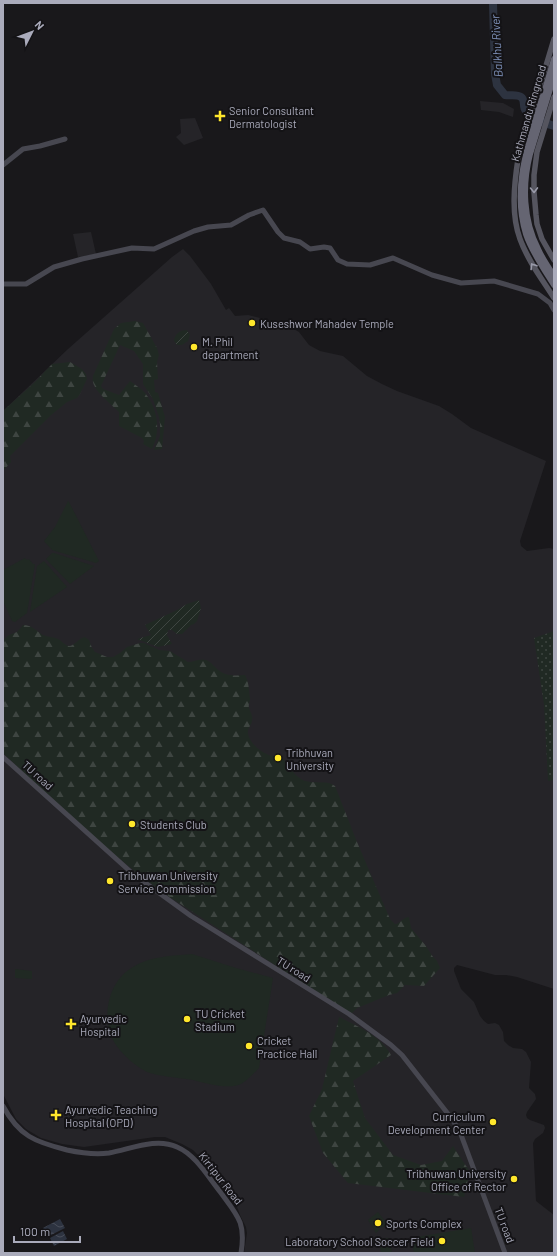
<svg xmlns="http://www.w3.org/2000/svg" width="557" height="1256" viewBox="0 0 557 1256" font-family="Barlow,sans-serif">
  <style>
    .built { fill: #252428 }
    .grass { fill: #202923 }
    .forest { fill: url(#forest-firs) }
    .park { fill: url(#park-dots) }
    .garden { fill: url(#garden-furrows) }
    .water { fill: url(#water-waves) }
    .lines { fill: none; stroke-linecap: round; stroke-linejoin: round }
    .river { stroke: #2d3340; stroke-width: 8 }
    .secondary { stroke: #474750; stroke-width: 5 }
    .primary { stroke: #55555f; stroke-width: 5.5 }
    .highway { stroke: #656572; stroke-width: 6 }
    .oneway { stroke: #999aa9 }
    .poi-dot { fill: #ffe72c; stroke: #141316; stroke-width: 1.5 }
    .labels { text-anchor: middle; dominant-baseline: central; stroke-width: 4; stroke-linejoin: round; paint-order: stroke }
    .poi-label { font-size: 11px; fill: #aaabbb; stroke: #141316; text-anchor: start }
    .street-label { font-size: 11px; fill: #aaabbb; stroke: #141316 }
    .water-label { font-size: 12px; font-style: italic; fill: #7e91b9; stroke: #141316 }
  </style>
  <defs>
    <pattern id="forest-firs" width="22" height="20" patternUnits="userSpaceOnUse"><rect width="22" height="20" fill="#202923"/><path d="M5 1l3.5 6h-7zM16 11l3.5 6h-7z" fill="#3e4541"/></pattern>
    <pattern id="park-dots" width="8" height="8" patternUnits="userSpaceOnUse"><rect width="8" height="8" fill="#202923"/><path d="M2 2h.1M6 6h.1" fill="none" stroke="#3e4541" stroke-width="1.8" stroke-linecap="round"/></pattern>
    <pattern id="garden-furrows" width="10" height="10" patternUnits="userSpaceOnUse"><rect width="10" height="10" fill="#202923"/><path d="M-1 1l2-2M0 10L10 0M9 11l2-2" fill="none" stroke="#3e4541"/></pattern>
    <pattern id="water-waves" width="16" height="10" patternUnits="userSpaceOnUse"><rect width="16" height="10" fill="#2d3340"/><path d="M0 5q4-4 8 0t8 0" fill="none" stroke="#494e5a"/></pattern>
  </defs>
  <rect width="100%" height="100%" fill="#19181b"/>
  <path class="built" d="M480,101L503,103L514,109L513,117L499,112L481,110Z
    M195,118L203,138L184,145L176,137L181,133L180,119Z
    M91,232L96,254L78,257L73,234Z
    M183,249L190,256L211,284L226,310L229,308L235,316L248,315L285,324L299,332L309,345L320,351L343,356L367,376L382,384L397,391L439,406L452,414L471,428L546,461L520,541L521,546L527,551L549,548L554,549V989L517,977L506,975H495L457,965L454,968V971L461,989L474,1002L480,1016L484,1021L488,1024L495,1023L499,1025L503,1032L504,1041L508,1045L513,1048L522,1049L526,1052L531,1062L529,1088L535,1094L536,1099L527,1112L526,1115L527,1118L530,1120L544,1125L545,1128L543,1133L535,1139L533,1143L536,1201L554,1215V1253H244L247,1233L246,1227L240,1215L236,1204L201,1158L193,1150L182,1144L165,1137H155L84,1147L62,1144L41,1138L26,1129L16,1119L3,1094V411L68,349L172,257Z"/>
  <path class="grass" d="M68,501L69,502L99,561L96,563L52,550L44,541L55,527Z
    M52,553H54L94,566L70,584L46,559Z
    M25,558L27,560L29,559L33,564H35L27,613L15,622L12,621L3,601V570Z
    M44,561L67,587L30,612L37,566Z
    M192,954L236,968L273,978L259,1068C254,1073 247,1081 241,1084C229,1090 205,1083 193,1080C180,1078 155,1076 145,1071C134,1065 123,1055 116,1045C100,1020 107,982 133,967C151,956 171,956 192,954Z
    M15,969L32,971V979L15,978Z
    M378,1212L388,1225L381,1228L376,1233L368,1220Z
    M471,1228L475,1253H414L411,1238Z
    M379,1238H390L392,1253H381Z"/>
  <path class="forest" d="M135,321L143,323L157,348L159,355L157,362L158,379L154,380L155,392L158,393L165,417L162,449L154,450L160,436V424L159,417L153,399L143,384V364L134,351L120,345L101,386L103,389L119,395L130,381C135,385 141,388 145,393C158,409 161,431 152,449L143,444L144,441L142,438L119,426V412C112,405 95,392 93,382C92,380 93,379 93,376L114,329L121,323Z
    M70,362L82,369L86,374L87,379L80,394L77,398L67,402L50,416L10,456L11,462L3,471V411L35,382L52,364Z
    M23,625C32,625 36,631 43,635C48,637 54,637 58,639C62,641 64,645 69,646C74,646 79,638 85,637L89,640L92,648L95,652L107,657H113L120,653L127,647L140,643H144L159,650L170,651L188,662C194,662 200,658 206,660C210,661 213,665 216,668C224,676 234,676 245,675C249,681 249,692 250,699C250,701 248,705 249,708C250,712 253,715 252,720C252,725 247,728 248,734C250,743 260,752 269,755C274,757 279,756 284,760C292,768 293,776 305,781C315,784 328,780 335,786L357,842L390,919L395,924C400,924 403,917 409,917L411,928L426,946L433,957L437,961L440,968L424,986L405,985L397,993L389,995L357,1008L351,1014L165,894C107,852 55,802 3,753V640L9,635L17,632Z
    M339,1017C357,1026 381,1036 391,1055L353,1081L365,1118L393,1155L421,1165L442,1161L453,1146L470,1172L464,1197L348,1183L323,1153L309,1116L322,1089Z"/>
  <path class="park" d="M554,631V780L548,781L544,705L534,638Z"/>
  <path class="garden" d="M187,330L190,335L188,341L182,345H177L174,341C175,334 179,330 187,330Z
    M199,600L201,608L197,621L194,624L191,625L182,634H177L172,630H168L167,635L172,644L158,647L137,639L151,635L145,625L177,610L187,604Z"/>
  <path class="water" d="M60,1219L65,1228L47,1237L43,1228Z
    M63,1231L67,1239L54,1246L50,1238Z"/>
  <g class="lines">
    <path class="river" d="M493,3L495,74L497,85L505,95C510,96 517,94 521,97C526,100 522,107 526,111C532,119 545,123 554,126"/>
    <path class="secondary" d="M3,165L23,149L40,146L65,139
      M3,284H26L54,267L82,259L132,248L154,249L194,231L208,227L231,225L249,215L263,210L278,232L284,238L300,242L310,249L324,247L330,248L338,260L347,264L370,265L393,258L432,275L461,283L494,281L538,294L550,303L554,310
      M3,757L133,874L191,916L349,1014L391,1045L402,1055L452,1119L460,1132L505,1253
      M3,1106C19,1136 35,1142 67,1150C81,1153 95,1155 109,1153C131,1149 156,1137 177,1147C196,1155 208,1177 221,1193C238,1216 246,1223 241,1253"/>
    <path class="primary" d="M554,39L518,159C514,185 511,215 520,239C528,261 542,279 554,298
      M554,97L537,152L534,175V192L536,215L537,224L542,239L554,260"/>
    <path class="highway" d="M554,59C549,76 544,94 538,111C526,151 513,192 526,234C532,252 544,269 554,285
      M554,76L530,154C522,185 523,220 538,249C542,258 548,267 554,276"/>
  </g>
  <defs><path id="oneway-chevron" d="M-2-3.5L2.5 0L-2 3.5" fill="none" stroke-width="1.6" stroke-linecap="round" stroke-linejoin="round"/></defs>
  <g class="oneway">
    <use href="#oneway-chevron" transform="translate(534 190) rotate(89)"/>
    <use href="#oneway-chevron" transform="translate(533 266) rotate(-122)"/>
  </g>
  <g class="poi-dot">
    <path d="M218 110h4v4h4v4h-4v4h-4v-4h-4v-4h4z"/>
    <circle cx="252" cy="323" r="4"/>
    <circle cx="194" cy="347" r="4"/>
    <circle cx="278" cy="758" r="4"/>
    <circle cx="132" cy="824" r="4"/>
    <circle cx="110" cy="881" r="4"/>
    <circle cx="187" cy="1019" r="4"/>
    <path d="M69 1018h4v4h4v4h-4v4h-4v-4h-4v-4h4z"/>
    <circle cx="249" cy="1046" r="4"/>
    <path d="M54 1109h4v4h4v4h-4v4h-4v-4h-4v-4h4z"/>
    <circle cx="493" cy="1122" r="4"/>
    <circle cx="514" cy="1179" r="4"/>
    <circle cx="378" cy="1223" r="4"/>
    <circle cx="442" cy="1241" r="4"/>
  </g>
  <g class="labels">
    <g class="poi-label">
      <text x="229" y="110">Senior Consultant<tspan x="229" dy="13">Dermatologist</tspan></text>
      <text x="260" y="323">Kuseshwor Mahadev Temple</text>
      <text x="202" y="341">M. Phil<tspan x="202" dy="13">department</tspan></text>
      <text x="286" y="752">Tribhuvan<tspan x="286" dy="13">University</tspan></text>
      <text x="140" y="824">Students Club</text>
      <text x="118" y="875">Tribhuwan University<tspan x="118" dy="13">Service Commission</tspan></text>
      <text x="195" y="1013">TU Cricket<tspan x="195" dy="13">Stadium</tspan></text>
      <text x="80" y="1018">Ayurvedic<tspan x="80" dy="13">Hospital</tspan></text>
      <text x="257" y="1040">Cricket<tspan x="257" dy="13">Practice Hall</tspan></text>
      <text x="65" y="1109">Ayurvedic Teaching<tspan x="65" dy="13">Hospital (OPD)</tspan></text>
      <text x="485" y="1116" text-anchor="end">Curriculum<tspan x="485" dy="13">Development Center</tspan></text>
      <text x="506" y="1173" text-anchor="end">Tribhuwan University<tspan x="506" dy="13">Office of Rector</tspan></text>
      <text x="386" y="1223">Sports Complex</text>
      <text x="434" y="1241" text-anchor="end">Laboratory School Soccer Field</text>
    </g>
    <g class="street-label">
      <text transform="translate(528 113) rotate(-74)">Kathmandu Ringroad</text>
      <text transform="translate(38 775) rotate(42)">TU road</text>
      <text transform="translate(294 969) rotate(32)">TU road</text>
      <text transform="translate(221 1178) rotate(52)">Kirtipur Road</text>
      <text transform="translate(505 1225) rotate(69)">TU road</text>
    </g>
    <g class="water-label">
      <text transform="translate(496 46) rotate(-93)">Balkhu River</text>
    </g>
  </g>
  <rect width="557" height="1256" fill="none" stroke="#aaabbb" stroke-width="8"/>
  <g transform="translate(32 32) rotate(48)" stroke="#141316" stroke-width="3" paint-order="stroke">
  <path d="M0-3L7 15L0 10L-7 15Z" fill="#aaabbb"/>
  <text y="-6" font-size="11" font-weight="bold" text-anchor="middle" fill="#aaabbb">N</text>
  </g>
  <path d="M14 1236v6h66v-6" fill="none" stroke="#aaabbb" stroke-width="2"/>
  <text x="20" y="1236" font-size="12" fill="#aaabbb" stroke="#141316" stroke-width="3" paint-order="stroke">100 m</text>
</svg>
